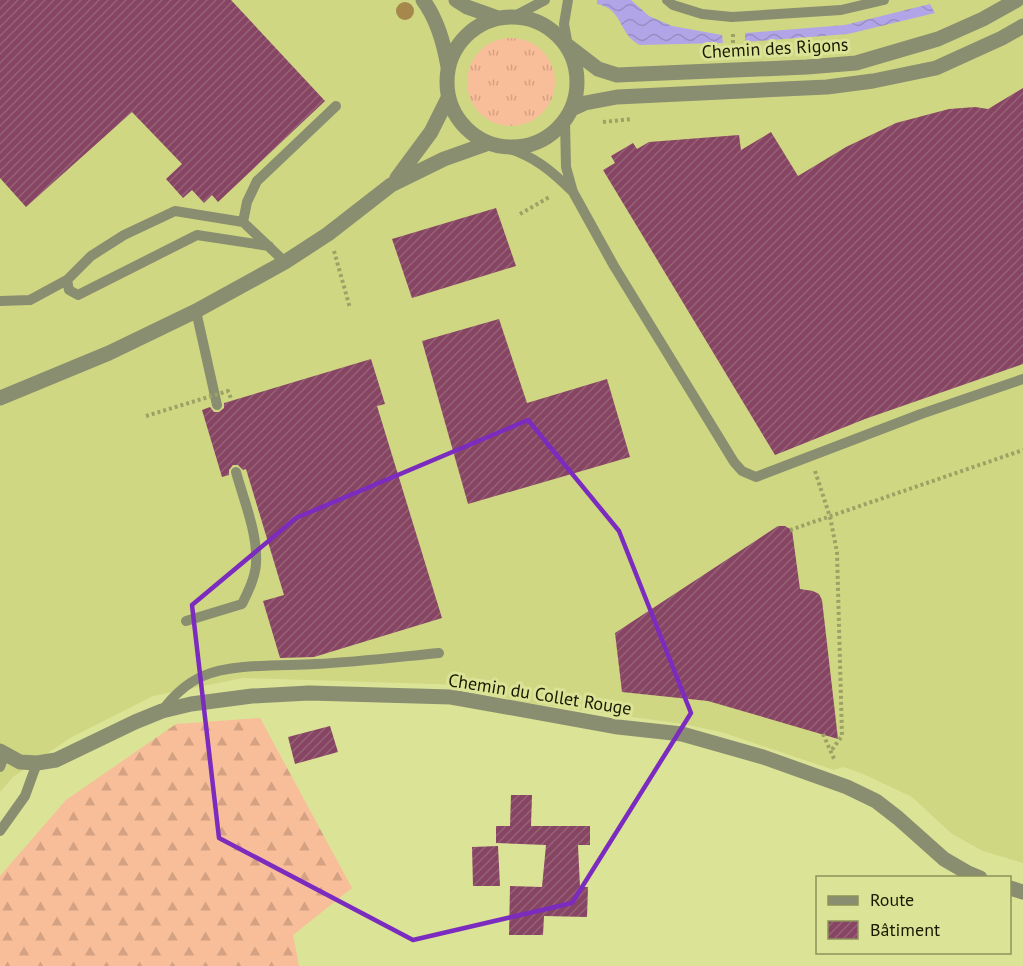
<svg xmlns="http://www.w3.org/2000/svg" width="1023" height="966" viewBox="0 0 1023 966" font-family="'PT Sans',sans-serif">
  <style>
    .built { fill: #d0d783 }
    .grass { fill: url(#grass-tufts) }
    .forest { fill: url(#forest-firs) }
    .water { fill: url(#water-waves) }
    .building { fill: url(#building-hatch) }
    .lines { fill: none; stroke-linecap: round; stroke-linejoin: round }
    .path { stroke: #9ca266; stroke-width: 4; stroke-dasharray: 3 3; stroke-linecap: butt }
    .lane { stroke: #8a8e70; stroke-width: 10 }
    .street { stroke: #8a8e70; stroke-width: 15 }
    .path-bridge { stroke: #9ca266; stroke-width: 4; stroke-dasharray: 3 3; stroke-linecap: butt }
    .tree { fill: #a6884d }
    .marked { fill: none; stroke: #7b2cbf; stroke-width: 4.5; stroke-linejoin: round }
    .labels { text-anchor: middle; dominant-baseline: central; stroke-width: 6; stroke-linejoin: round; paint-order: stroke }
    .street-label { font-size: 18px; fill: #181a00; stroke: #dbe396 }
  </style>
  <defs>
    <pattern id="grass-tufts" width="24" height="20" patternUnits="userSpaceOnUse" patternTransform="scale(1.5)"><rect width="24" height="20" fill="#f8bd99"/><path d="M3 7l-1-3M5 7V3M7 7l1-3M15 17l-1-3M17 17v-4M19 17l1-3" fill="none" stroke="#d4a282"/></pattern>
    <pattern id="forest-firs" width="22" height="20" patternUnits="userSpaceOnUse" patternTransform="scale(1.5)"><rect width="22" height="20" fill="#f8bd99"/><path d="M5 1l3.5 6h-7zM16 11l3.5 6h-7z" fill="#d4a282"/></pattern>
    <pattern id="water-waves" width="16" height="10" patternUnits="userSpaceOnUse" patternTransform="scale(1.5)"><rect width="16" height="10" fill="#b1a5e7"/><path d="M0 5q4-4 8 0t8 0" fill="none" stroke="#988dc4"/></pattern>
    <pattern id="building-hatch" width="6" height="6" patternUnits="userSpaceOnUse" patternTransform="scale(1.5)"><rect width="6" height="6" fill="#884563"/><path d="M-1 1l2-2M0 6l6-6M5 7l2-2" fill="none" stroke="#946277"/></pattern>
  </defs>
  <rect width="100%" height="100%" fill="#dbe396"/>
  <path class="built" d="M0,0H1023V863L983,851L952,834L912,797L861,773L843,767L834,770L721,732L683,724L515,701L464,685L243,678L153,696L70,738L13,777L0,792Z"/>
  <path class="grass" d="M467 82a44 44 0 1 1 88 0a44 44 0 1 1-88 0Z"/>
  <path class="forest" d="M260,718L352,888L293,935L299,966H0V876L66,800L176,724Z"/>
  <path class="water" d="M597,0H631L649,16L672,26L722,35L723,43L640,45C618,35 624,9 597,4Z
    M930,4L935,13L848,34L745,42V33L845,25Z"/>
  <path class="building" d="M0,0H231L325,101L218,202L212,195L204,203L192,190L183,198L166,179L182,164L132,112L26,207L0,178Z
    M1023,88V364L865,419L775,455L603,170L615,163L611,156L633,143L637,149L649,142L739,135L741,150L771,132L798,176L846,147L896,123L949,109L975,107L988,109Z
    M496,208L516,266L412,298L392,239Z
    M499,319L527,403L607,379L630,457L468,504L422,341Z
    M371,359L385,404L377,406L442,618L314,657L280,658L263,601L284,595L246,469L243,470L238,465H233L229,470V475L222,477L202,410L210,407L214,412H219L224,408V403Z
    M778,526H785L792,530L800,589L813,591L819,594L822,600L838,739L708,701L622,692L615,633Z
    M330,726L338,752L295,764L288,737Z
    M511,795H532L531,826H590V845H578L580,887H588L587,917L544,916L543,935H509L510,886L542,887L546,845L496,843V826H510Z
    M498,846L500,886H473L472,847Z"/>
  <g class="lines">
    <path class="path" d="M733,34V50
      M603,122L632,119
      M520,214L551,196
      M334,251L350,308
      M815,471L830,517L837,552L842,736L831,751
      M790,530L1023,450
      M823,734L835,761"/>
    <path class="lane" d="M667,0L673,5L702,14L732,17L841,10L884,0
      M513,17L545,0
      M568,46L564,24L568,0
      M565,121L566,167L573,192L614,266L734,462L742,471L756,477L921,414L1023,379
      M504,147C533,155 552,171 573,192
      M243,222L247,202L257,181L336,106
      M67,280L69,290L78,295L197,235L269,246
      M0,301L30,300L67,280L91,256L124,235L175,211L243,222L285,262
      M196,311L217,405
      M186,621L242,604C248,592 255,578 256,564C258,534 244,501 236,472
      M162,711C173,696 185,684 203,676C232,663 284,666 316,664C357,662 398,657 439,653
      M0,767L5,754
      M0,831L25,796L37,763"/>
    <path class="street" d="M423,0C437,19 444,43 448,67
      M456,0L467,7L498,18
      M447 82a65 65 0 1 1 130 0a65 65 0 1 1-130 0Z
      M568,46L598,69L617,75L807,67L856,63L938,39L983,19L1017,0
      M572,109L585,103L617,97L827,87L873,81L936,68L1002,38L1023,26
      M397,178L431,132L448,98
      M0,398L109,353L196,311L285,262L328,234L391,185L444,159L489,143
      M0,751L20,762L37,763L56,760L135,722L162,711L191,704L252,696L309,693L451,697L618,727L682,734L763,757L847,787L876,801L898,818L944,859L968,873L980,878
      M1010,888L1023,892"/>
    <path class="path-bridge" d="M146,416L228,391L232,401"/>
  </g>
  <circle class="tree" cx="405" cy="11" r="9"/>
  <path class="marked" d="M528,420L619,531L691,713L572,903L413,940L219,838L192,605L296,518Z"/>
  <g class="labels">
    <g class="street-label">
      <text transform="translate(775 48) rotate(-3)">Chemin des Rigons</text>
      <text transform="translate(540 694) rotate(9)">Chemin du Collet Rouge</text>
    </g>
  </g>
  <rect x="816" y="876" width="195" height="78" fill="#dbe396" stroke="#8d935a" stroke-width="1.5"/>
  <rect x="828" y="896" width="30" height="9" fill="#8a8e70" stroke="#8d935a" stroke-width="1.5"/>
  <text x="870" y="906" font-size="18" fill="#181a00">Route</text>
  <rect x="828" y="921" width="30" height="18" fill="url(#building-hatch)" stroke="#8d935a" stroke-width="1.5"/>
  <text x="870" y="936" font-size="18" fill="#181a00">Bâtiment</text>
</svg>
